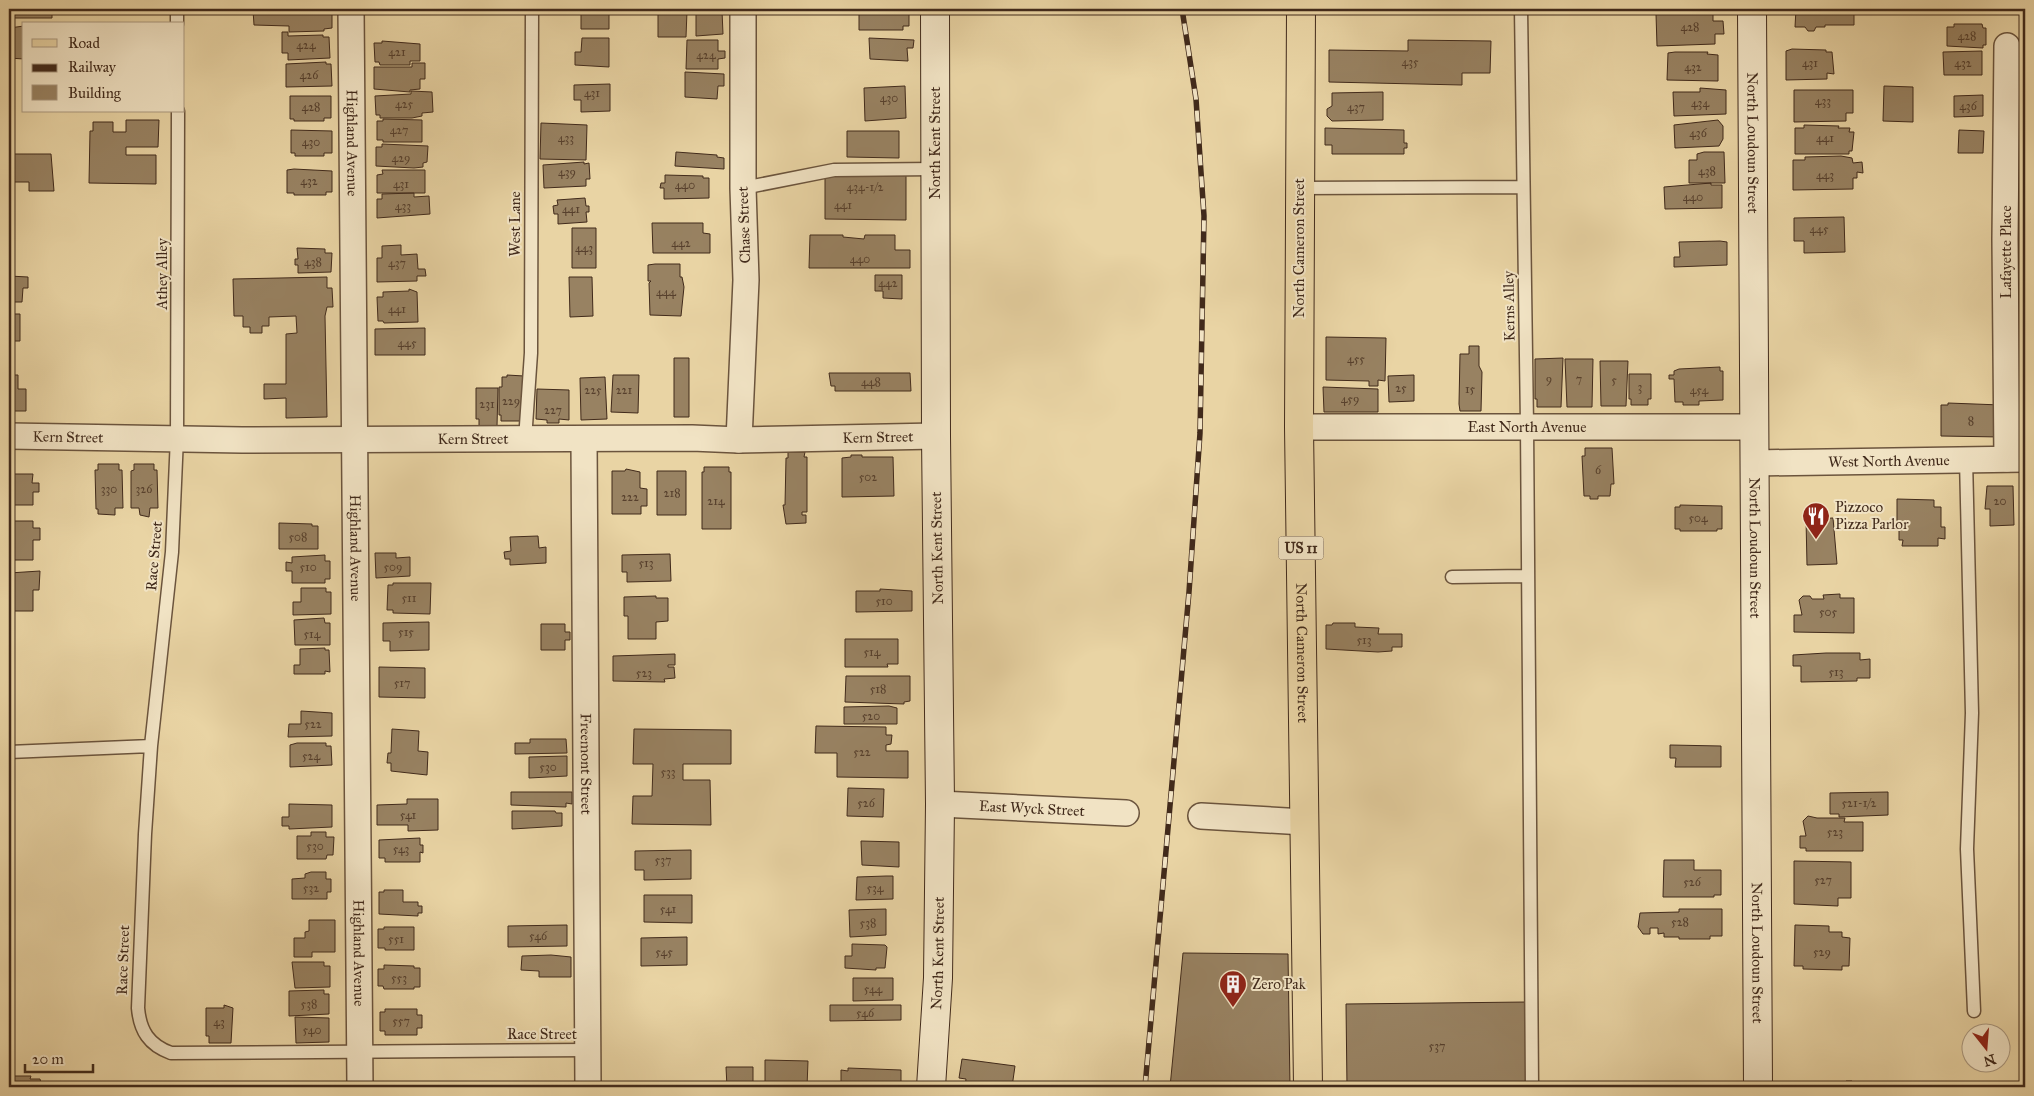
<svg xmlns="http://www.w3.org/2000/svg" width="2034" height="1096" viewBox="0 0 2034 1096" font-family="'IM FELL Great Primer',serif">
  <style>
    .building { fill: #988262; stroke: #412a1b }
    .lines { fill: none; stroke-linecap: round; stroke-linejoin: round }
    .lane-casing { stroke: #6b543d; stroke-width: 15 }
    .street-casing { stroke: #6b543d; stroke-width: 28 }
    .secondary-casing { stroke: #412a1b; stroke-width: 30 }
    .primary-casing { stroke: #412a1b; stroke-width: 30 }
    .lane { stroke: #f1e3c4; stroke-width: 12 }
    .street { stroke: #f1e3c4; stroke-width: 25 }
    .secondary { stroke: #f1e3c4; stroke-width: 28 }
    .primary { stroke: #e9d4a4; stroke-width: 28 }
    .rail-casing { stroke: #412a1b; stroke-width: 5.5 }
    .rail { stroke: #f1e3c4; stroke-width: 4; stroke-dasharray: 11; stroke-linecap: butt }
    .labels { text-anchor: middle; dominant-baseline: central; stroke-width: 4; stroke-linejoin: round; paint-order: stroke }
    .number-label { font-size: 12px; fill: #57402d }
    .shield { fill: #f1e3c4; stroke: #76624e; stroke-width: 1 }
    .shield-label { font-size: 14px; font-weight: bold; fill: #412a1b }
    .street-label { font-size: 15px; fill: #412a1b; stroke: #f1e3c4 }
    .poi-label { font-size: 15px; fill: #412a1b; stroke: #f1e3c4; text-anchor: start }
  </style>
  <rect width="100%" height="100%" fill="#e9d4a4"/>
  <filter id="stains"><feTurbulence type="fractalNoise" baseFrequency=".004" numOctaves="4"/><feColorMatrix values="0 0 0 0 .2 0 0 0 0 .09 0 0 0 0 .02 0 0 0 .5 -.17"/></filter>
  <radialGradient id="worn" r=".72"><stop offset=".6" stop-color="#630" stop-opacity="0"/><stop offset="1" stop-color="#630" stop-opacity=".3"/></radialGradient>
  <path class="building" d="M9,9H52V18H9Z
    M269,9H332V28L324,29V31L289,32V26L254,25L253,10Z
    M581,9H609V29H581Z
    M666,9L687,11L686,37H658V10Z
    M870,9H909V26H903V30H859V12H870Z
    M1796,9H1854V25H1825V27H1816L1814,31H1808L1805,27H1795Z
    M696,10L722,11L723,34L696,36Z
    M1713,12V21H1723L1724,34H1715V44L1657,46L1656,14Z
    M1954,24H1982L1983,28H1986V45H1983V48L1947,46V27H1954Z
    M24,26V59L9,58V28Z
    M282,32H288V36L323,35V37H329L330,58L288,60V53H282Z
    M582,38H609V67L575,65V52H581Z
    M869,38L914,40L913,48H907L908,61L870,59Z
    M687,40H718V51H725V58L718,59V69H686Z
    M1408,40L1491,41L1490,73H1462V85L1329,82V50L1408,51Z
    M382,41L420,44V61H410V65H380L379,62H375L374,43H382Z
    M1792,49L1826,50V52H1832L1834,74L1827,73V79L1786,80V51Z
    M1982,51V75H1944L1943,52Z
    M1675,52H1708L1707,54L1718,55V81L1667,80L1668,53Z
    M326,62V64H331L332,86L286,87V64Z
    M412,63H425V79H420V89L410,90V92L374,89V67H412Z
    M685,72L724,74V86H718L717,99L685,97Z
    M610,84V111L581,112V100H574V85Z
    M905,86L906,118L865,121L864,88Z
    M1884,86L1913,87V122L1883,121Z
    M1700,88L1726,90V114L1674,116L1673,92H1700Z
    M1794,90H1853V113H1846V121L1794,122Z
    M411,91L432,92L433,112L422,113V116L412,118H380V115H376L375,96L411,94Z
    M1383,92V120L1332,121L1327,116V109L1332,106V93Z
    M1983,95V116L1954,117V96Z
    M290,96H331V118H324V121H294V119H290Z
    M383,119L422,120V142H383V140H377V121H383Z
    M126,120H159L158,147H126V155H156V184L89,183L90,131H93V122H113V132H126Z
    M1718,120L1723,126V139L1719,146L1675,148L1674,125Z
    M541,123L587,125L586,160L540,159Z
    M1804,125L1839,126L1838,128H1850L1849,132H1854L1852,151H1849V154H1795V128H1804Z
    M1325,128L1404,130V143H1407V148H1404V154H1332V145H1325Z
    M291,130L332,131V153H324V156H295V153H291Z
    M1959,130L1984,131L1983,153H1958Z
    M847,131H899V158L847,157Z
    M382,144L428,146L427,162L423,163V167L414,168L376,166V147H382Z
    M676,152L717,155V157L724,158V169L675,166Z
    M1704,152H1724L1725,183H1689V160H1697V154Z
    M9,154H51L54,191H29V182H9Z
    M1841,156L1852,158L1853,163L1862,162L1863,173L1857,172V178H1853V189L1793,190V160H1805V157Z
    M584,162V164L589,163L590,179H586V186L544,188L543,165Z
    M294,169L332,171V192H326V195H294V193H287V170Z
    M382,170H425V193H377V175L383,174Z
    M825,174L906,175V220L825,219Z
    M665,175L703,176V178H709V198L664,199V188H660L661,183H665Z
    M1711,183V185H1722V208L1665,209L1664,187Z
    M414,193V197L429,196L430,214L377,218V199H382V194Z
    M585,198L586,206H589V212H586L587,222L558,224V214H554L553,206L558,205L557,200Z
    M1844,217L1845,252L1804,253V241H1794V218Z
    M652,223H703V233L710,234V253H653Z
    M572,228H596V268H572Z
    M810,235H843V237L864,239L865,235H895V250H910V268H809Z
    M1720,241L1727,242V265L1674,267V257H1680L1679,242Z
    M401,245V255L417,254L418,269H425L426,276H417V281L377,282V258H382V246Z
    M297,248L325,249V253H332L331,272L298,273V265H295V259H298Z
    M655,264H680V277H682L684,287L681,316L650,315L649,283L651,281H648V265Z
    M875,275H902V299L883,298V291H875Z
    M9,276L28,277V288H23L22,302H9Z
    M327,277V288H332L333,307H327L325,316L327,417L286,418V398L264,399V384H286V334L297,333L296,316L269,317V326H262V333H250V327H243V316H234L233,279Z
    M569,277H592L593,316L570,317Z
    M409,289L417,292L418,322L384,323L383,321H378L377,297H383V292L409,291Z
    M9,314H20V341H9Z
    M425,328V355H375V329Z
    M1326,337L1386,338L1385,381L1378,380V386H1369V381L1326,380Z
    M1469,346H1479V366L1482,372L1481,411H1460L1459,404L1460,354H1469Z
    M674,358H689V417H674Z
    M1563,358L1561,407H1537V399H1535V359Z
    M1565,359H1593L1592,407H1567Z
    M1600,361H1628L1626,406H1601Z
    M1720,367V371H1723V400L1699,401V405H1683V402H1675L1674,379H1669V375H1674V371L1679,369Z
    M829,373H910L911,391H835V386H831Z
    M1629,374H1651V399H1648V405H1631V399H1629Z
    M9,375H18V389H26V411H9Z
    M507,375L524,376L523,421H501V415H499V387H502V377H507Z
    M613,375H639L638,413L611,412Z
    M1414,375V401L1389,402L1388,376Z
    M605,377L607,419L581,420L580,378Z
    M1323,387L1378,389V412H1324Z
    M476,388H498L497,426H479V419H476Z
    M537,389L569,390V420L559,419V423H547V420L536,419Z
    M1948,403L2001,405V437L1941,436V405H1948Z
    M1585,448H1612L1614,484H1611L1610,496H1598V499H1590V496H1584L1582,456H1585Z
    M788,452H805L804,457H807V512H802V515H806V523L786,524L783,505H785L786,458H788Z
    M851,455H862V457H893L894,496L842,497V458L851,457Z
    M98,464H119V470H122L123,508H115V515L98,514V509H96L95,470H98Z
    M134,464H154V470H157L158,508H150L149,517L140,515L139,508H131V471L134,470Z
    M704,467H729V472H731V529H702V472H704Z
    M626,469L640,472V488L647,489V506H641V514H612V471H625Z
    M657,471H686V515H657Z
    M9,474H33L32,483H39V492H33V505H9Z
    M1987,486H2013L2014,525L1990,526V509H1985Z
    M1897,499L1934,500V507H1941V527H1945V539L1938,538V546H1902L1903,540H1899V529H1897Z
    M1680,505L1722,506V529H1717V531H1680V529H1675V507H1680Z
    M1833,518L1837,564L1807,565L1806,519Z
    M9,521H33V528H40V540H33V560H9Z
    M279,523L312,524V526H318V549H279Z
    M538,536L539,548L546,547V563L510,565V559H505L504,552L511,551L510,537Z
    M375,553H396V558L410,557V576L376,578Z
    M670,554L671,581L627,582V572H622V555Z
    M325,555V561H330V579H325V583H292V571H286V562L292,563V557Z
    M40,571L39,590H33V611H9V573Z
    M393,583H431L430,614L393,613V610H387L388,585H393Z
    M301,588H326V592H331V614L293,615V602H301Z
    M880,589L912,591V611L856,612V591H880Z
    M1840,594V598H1854V633L1794,632V615H1802L1799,600L1803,596H1810L1812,599H1824L1823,595Z
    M656,596V598H668V621L656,622V639H628V616H624V597Z
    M324,618L325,623H330V645H295L294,620Z
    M429,622V650L390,651V641H383V623Z
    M1333,623H1355V627L1379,628L1378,634H1402V647H1392V651L1378,652L1326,649V625H1332Z
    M541,624H565V632H570V640H565V650H541Z
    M845,639H898V664H887L888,667H845Z
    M325,648V650H329L330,672L325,671V674H294V665H300V649Z
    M1826,653H1860V660L1870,659V678H1857V681L1801,682V666H1793V655Z
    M675,654V665H668V667H674L675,678L664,679L665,682L613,681V656Z
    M379,667L425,668V698L379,697Z
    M846,676H910V701L904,702V704L845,702Z
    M889,706L897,708V724H844V707Z
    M301,711L332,713V736L288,737L289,724H301Z
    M816,726L886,727V735H892L891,744L886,745V751H908V778L837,777V753H815Z
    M392,729L419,731L418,751L428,752L427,775L391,771V763H387L388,753H391Z
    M634,729L731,730V764H683V780H710L711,825L632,824L633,796H652L653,764H633Z
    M530,739H566L567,753L515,754V743H530Z
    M297,743H326V746H331L332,765L290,767V745Z
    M1670,745L1721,746V767H1675L1676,758H1670Z
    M567,756V776L529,778V757Z
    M848,788L884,789L883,817L847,816Z
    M511,792H572V804L566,803V807L511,805Z
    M1888,792V815L1839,817V814H1830V793Z
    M407,799H438V830L408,831V825H377V805L407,804Z
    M289,804L332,805V827L289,829V826H282V817H289Z
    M512,811H555L556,813H562V826L512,829Z
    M1808,816L1817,818H1845L1844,822H1863V851H1806V848H1800V836H1806L1803,821Z
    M311,832H326V837H334L333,855H327L326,859H297V836H311Z
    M420,838V845H423V853L420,852V862H385V858H379V840Z
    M861,841L899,842V867L862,865Z
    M691,850V879L644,880V870H635V851Z
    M1664,860H1694V870H1721V895H1714V897H1663Z
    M1794,861L1851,862V898H1838V906L1794,904Z
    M311,872H326V879H331V892H327V899H292V879L305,878V874Z
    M886,876H893V899L856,900L857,877Z
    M384,890H403V902H418V906H422V913H418V916L379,914V892H384Z
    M644,895H692V923L644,922Z
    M886,909V935L850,937L849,910Z
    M1679,909H1722V936H1710V939H1679V937H1664V933L1658,934V928H1650V934H1643L1638,927L1640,913L1679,912Z
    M309,920H335V952H312V957H294V938H305V932L309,931Z
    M567,925V946L508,947V926Z
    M1795,925L1829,926V932H1842V937L1850,938L1849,966H1842V970L1803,969V966H1794Z
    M384,927H414V950H385V948H378V929H384Z
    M687,937V965L641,966V938Z
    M852,944L885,945L887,947L885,968H876V970L845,968V956H852Z
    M1183,953L1288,954L1290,1087H1170Z
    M551,955L571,957V977H539V971L521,970L522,956Z
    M292,962H324V966H330V987L295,988Z
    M384,965L414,966V968H420V987H414V989H384L383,986H378V969H384Z
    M853,978H893V1000L853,1001Z
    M324,990V994H329V1014L289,1016V991Z
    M1527,1002L1528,1087H1347L1346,1004Z
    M224,1005L233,1008L231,1043H209V1036H206V1008H224Z
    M830,1005H901V1020L830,1021Z
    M385,1009H417V1015H422V1028H417V1035H385V1031H380V1012H385Z
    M295,1017L329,1018V1042L296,1043Z
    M962,1059L1015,1066L1012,1087H965L966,1079L959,1078Z
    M765,1060L808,1061L807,1087H765Z
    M726,1067H753V1087H727Z
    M848,1068L901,1070V1087H841V1070L848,1071Z
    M9,1076H31L30,1079H40L42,1087H9Z
    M1846,1081H1852V1087H1800V1085H1814V1082L1847,1085Z"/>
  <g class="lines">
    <g class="lane-casing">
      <path id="lane" d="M177,9V24
        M1521,9L1527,425L1532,1087
        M178,111L177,437L172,552L151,746L145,834L138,1008C140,1031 149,1045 171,1053L588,1050
        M743,188L834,170L935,169
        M1299,188L1523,187
        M525,440L531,353L532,9
        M1966,459L1972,713L1967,849L1974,1011
        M1452,577L1528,576
        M9,752L151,746"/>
    </g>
    <g class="street-casing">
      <g id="street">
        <path id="s1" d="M351,9L360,1087"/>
        <path id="s2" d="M1299,427H1754"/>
        <path id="s3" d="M9,436L242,440L692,438L739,440L936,436"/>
        <path id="s4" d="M584,440L588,1087"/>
        <path d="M739,440L746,280L743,188V9"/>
        <path d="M2007,459L2005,239L2007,46"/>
        <path id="s5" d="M1754,463L2025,459"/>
        <path id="s6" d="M940,804L1126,813"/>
        <path d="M1201,816L1304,822"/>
      </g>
    </g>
    <g class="secondary-casing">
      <g id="secondary">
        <path id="s7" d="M1752,9L1758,1087"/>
        <path id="s8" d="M931,1087L938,978L940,804L936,436L935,9"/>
      </g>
    </g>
    <g class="primary-casing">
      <g id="primary">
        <path id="s9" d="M1301,9L1299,427L1308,1087"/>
      </g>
    </g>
    <use href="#lane" class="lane"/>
    <use href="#street" class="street"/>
    <use href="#secondary" class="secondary"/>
    <use href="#primary" class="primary"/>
    <g class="rail-casing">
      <path id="rail" d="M1145,1087L1189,592L1200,433L1204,216L1196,99L1182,9"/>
    </g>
    <use href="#rail" class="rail"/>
  </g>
  <defs>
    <g id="restaurant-pin" transform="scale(1.4375)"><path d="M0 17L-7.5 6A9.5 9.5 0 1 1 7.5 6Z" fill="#8f2418" stroke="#f1e3c4"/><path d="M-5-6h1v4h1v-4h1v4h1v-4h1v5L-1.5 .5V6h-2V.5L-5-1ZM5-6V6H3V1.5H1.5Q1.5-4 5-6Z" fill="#fff"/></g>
    <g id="building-pin" transform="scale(1.4375)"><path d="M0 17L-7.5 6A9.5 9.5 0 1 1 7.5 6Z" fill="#8f2418" stroke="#f1e3c4"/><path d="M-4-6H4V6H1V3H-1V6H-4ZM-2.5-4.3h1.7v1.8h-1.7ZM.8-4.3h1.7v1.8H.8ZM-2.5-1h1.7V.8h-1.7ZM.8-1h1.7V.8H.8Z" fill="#fff"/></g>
  </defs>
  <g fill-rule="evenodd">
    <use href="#restaurant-pin" x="1816" y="516"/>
    <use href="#building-pin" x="1233" y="984"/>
  </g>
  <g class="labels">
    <g class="number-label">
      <text x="1690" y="27">428</text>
      <text x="1967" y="36">428</text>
      <text x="306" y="45">424</text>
      <text x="397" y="52">421</text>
      <text x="706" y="55">424</text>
      <text x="1410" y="62">435</text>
      <text x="1810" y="63">431</text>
      <text x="1963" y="63">432</text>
      <text x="1693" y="67">432</text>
      <text x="309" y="75">426</text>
      <text x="592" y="93">431</text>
      <text x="889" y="98">430</text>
      <text x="1823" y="101">433</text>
      <text x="1700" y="103">434</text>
      <text x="404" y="104">425</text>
      <text x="1968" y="106">436</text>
      <text x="311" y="107">428</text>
      <text x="1356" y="107">437</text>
      <text x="399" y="130">427</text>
      <text x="1698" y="133">436</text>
      <text x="566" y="138">433</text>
      <text x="1825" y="138">441</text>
      <text x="311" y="142">430</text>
      <text x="401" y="158">429</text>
      <text x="1707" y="171">438</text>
      <text x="567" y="172">439</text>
      <text x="1825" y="175">443</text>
      <text x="309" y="181">432</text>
      <text x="401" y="184">431</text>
      <text x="685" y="185">440</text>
      <text x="865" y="187">434-1/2</text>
      <text x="1693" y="197">440</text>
      <text x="843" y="205">441</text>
      <text x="403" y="206">433</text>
      <text x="571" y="209">441</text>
      <text x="1819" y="229">445</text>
      <text x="681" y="243">442</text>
      <text x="584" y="248">443</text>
      <text x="860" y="259">440</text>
      <text x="313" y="262">438</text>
      <text x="397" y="263">437</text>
      <text x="888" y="283">442</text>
      <text x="666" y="292">444</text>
      <text x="397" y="309">441</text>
      <text x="407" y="343">445</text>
      <text x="1356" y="359">455</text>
      <text x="1549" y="379">9</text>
      <text x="1579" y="379">7</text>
      <text x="1614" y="380">5</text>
      <text x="871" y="382">448</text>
      <text x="1640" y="387">3</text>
      <text x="1401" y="388">25</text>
      <text x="1470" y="389">15</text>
      <text x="593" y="390">225</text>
      <text x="624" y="390">221</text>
      <text x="1699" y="390">454</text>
      <text x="1350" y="399">459</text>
      <text x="511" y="401">229</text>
      <text x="487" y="404">231</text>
      <text x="553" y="410">227</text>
      <text x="1971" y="421">8</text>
      <text x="1598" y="470">6</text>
      <text x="868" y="477">502</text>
      <text x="109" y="489">330</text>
      <text x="144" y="489">326</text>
      <text x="672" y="493">218</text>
      <text x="630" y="497">222</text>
      <text x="716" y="501">214</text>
      <text x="2000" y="501">20</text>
      <text x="1698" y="518">504</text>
      <text x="298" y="537">508</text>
      <text x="646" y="563">513</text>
      <text x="308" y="567">510</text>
      <text x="393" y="567">509</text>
      <text x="409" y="598">511</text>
      <text x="884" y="601">510</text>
      <text x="1828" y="612">505</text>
      <text x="406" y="632">515</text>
      <text x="312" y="634">514</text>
      <text x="1364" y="640">513</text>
      <text x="872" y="652">514</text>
      <text x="1836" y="672">513</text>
      <text x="644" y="673">523</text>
      <text x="402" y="683">517</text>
      <text x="878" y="689">518</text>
      <text x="871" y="716">520</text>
      <text x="313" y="724">522</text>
      <text x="862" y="752">522</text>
      <text x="311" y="756">524</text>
      <text x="548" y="767">530</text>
      <text x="668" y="772">533</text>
      <text x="866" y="803">526</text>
      <text x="1859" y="803">521-1/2</text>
      <text x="408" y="815">541</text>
      <text x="1835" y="832">523</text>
      <text x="315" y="846">530</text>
      <text x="401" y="849">543</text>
      <text x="663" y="860">537</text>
      <text x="1823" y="880">527</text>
      <text x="1692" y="882">526</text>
      <text x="311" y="888">532</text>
      <text x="875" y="888">534</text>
      <text x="668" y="909">541</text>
      <text x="1680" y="922">528</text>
      <text x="868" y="923">538</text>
      <text x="538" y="936">546</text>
      <text x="396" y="939">551</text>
      <text x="664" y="952">545</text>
      <text x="1822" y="952">529</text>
      <text x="399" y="978">553</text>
      <text x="873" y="989">544</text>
      <text x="309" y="1004">538</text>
      <text x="865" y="1013">546</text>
      <text x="401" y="1021">557</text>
      <text x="219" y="1022">43</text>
      <text x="312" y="1030">540</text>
      <text x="1437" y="1046">537</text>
    </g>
    <rect class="shield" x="1278.5" y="536.5" width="45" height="23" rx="4"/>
    <g class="shield-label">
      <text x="1301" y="548">US 11</text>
    </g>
    <g class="street-label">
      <text stroke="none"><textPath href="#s1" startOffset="134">Highland Avenue</textPath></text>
      <text transform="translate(935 143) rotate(-90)">North Kent Street</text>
      <text stroke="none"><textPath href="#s7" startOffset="134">North Loudoun Street</textPath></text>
      <text transform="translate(515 224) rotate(-90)">West Lane</text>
      <text transform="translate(744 225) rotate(-92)">Chase Street</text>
      <text transform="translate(1299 248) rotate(-90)">North Cameron Street</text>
      <text transform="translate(2006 252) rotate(-90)">Lafayette Place</text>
      <text transform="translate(162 274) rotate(-90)">Athey Alley</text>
      <text transform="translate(1509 306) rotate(-91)">Kerns Alley</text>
      <text stroke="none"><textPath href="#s2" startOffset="228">East North Avenue</textPath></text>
      <text stroke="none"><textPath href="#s3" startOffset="59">Kern Street</textPath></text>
      <text stroke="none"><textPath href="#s3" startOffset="869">Kern Street</textPath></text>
      <text stroke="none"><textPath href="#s3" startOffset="464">Kern Street</textPath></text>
      <text stroke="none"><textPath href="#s5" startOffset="135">West North Avenue</textPath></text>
      <text stroke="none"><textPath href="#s1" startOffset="539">Highland Avenue</textPath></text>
      <text transform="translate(937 548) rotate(-91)">North Kent Street</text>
      <text stroke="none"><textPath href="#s7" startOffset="539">North Loudoun Street</textPath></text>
      <text transform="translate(154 556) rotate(-85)">Race Street</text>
      <text stroke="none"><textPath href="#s9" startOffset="644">North Cameron Street</textPath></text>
      <text stroke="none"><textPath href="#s4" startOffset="324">Freemont Street</textPath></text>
      <text stroke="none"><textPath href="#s6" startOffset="92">East Wyck Street</textPath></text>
      <text stroke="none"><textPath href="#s1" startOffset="944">Highland Avenue</textPath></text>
      <text stroke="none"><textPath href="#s8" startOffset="134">North Kent Street</textPath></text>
      <text stroke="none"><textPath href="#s7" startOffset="944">North Loudoun Street</textPath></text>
      <text transform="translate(123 960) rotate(-88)">Race Street</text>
      <text x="542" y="1034">Race Street</text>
    </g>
    <g class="poi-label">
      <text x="1835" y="507">Pizzoco<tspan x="1835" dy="17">Pizza Parlor</tspan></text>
      <text x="1252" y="984">Zero Pak</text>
    </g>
  </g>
  <rect width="2034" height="1096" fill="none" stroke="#e9d4a4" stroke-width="30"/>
  <rect x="10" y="10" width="2014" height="1076" fill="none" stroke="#412a1b" stroke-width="2.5"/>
  <rect x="15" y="15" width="2004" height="1066" fill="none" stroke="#412a1b"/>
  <rect x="22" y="22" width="162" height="90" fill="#f1e3c4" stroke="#ab9980"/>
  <rect x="32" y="39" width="25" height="8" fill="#e9d4a4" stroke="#ab9980"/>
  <text x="68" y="48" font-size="15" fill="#412a1b">Road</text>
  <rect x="32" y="64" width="25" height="8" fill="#412a1b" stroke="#ab9980"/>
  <text x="68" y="72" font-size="15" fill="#412a1b">Railway</text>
  <rect x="32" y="85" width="25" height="15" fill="#988262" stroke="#ab9980"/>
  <text x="68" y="98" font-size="15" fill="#412a1b">Building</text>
  <g transform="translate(1986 1048) rotate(163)"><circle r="24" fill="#f1e3c4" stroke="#ab9980"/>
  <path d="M0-4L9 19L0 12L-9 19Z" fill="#8f2418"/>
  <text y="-8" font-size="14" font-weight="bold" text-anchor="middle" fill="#412a1b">N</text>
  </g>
  <path d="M25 1064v8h68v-8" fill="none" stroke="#412a1b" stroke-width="2.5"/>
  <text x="32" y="1064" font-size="15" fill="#412a1b" stroke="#f1e3c4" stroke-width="4" paint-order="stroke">20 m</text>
  <rect width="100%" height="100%" filter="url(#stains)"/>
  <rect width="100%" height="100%" fill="url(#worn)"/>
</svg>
